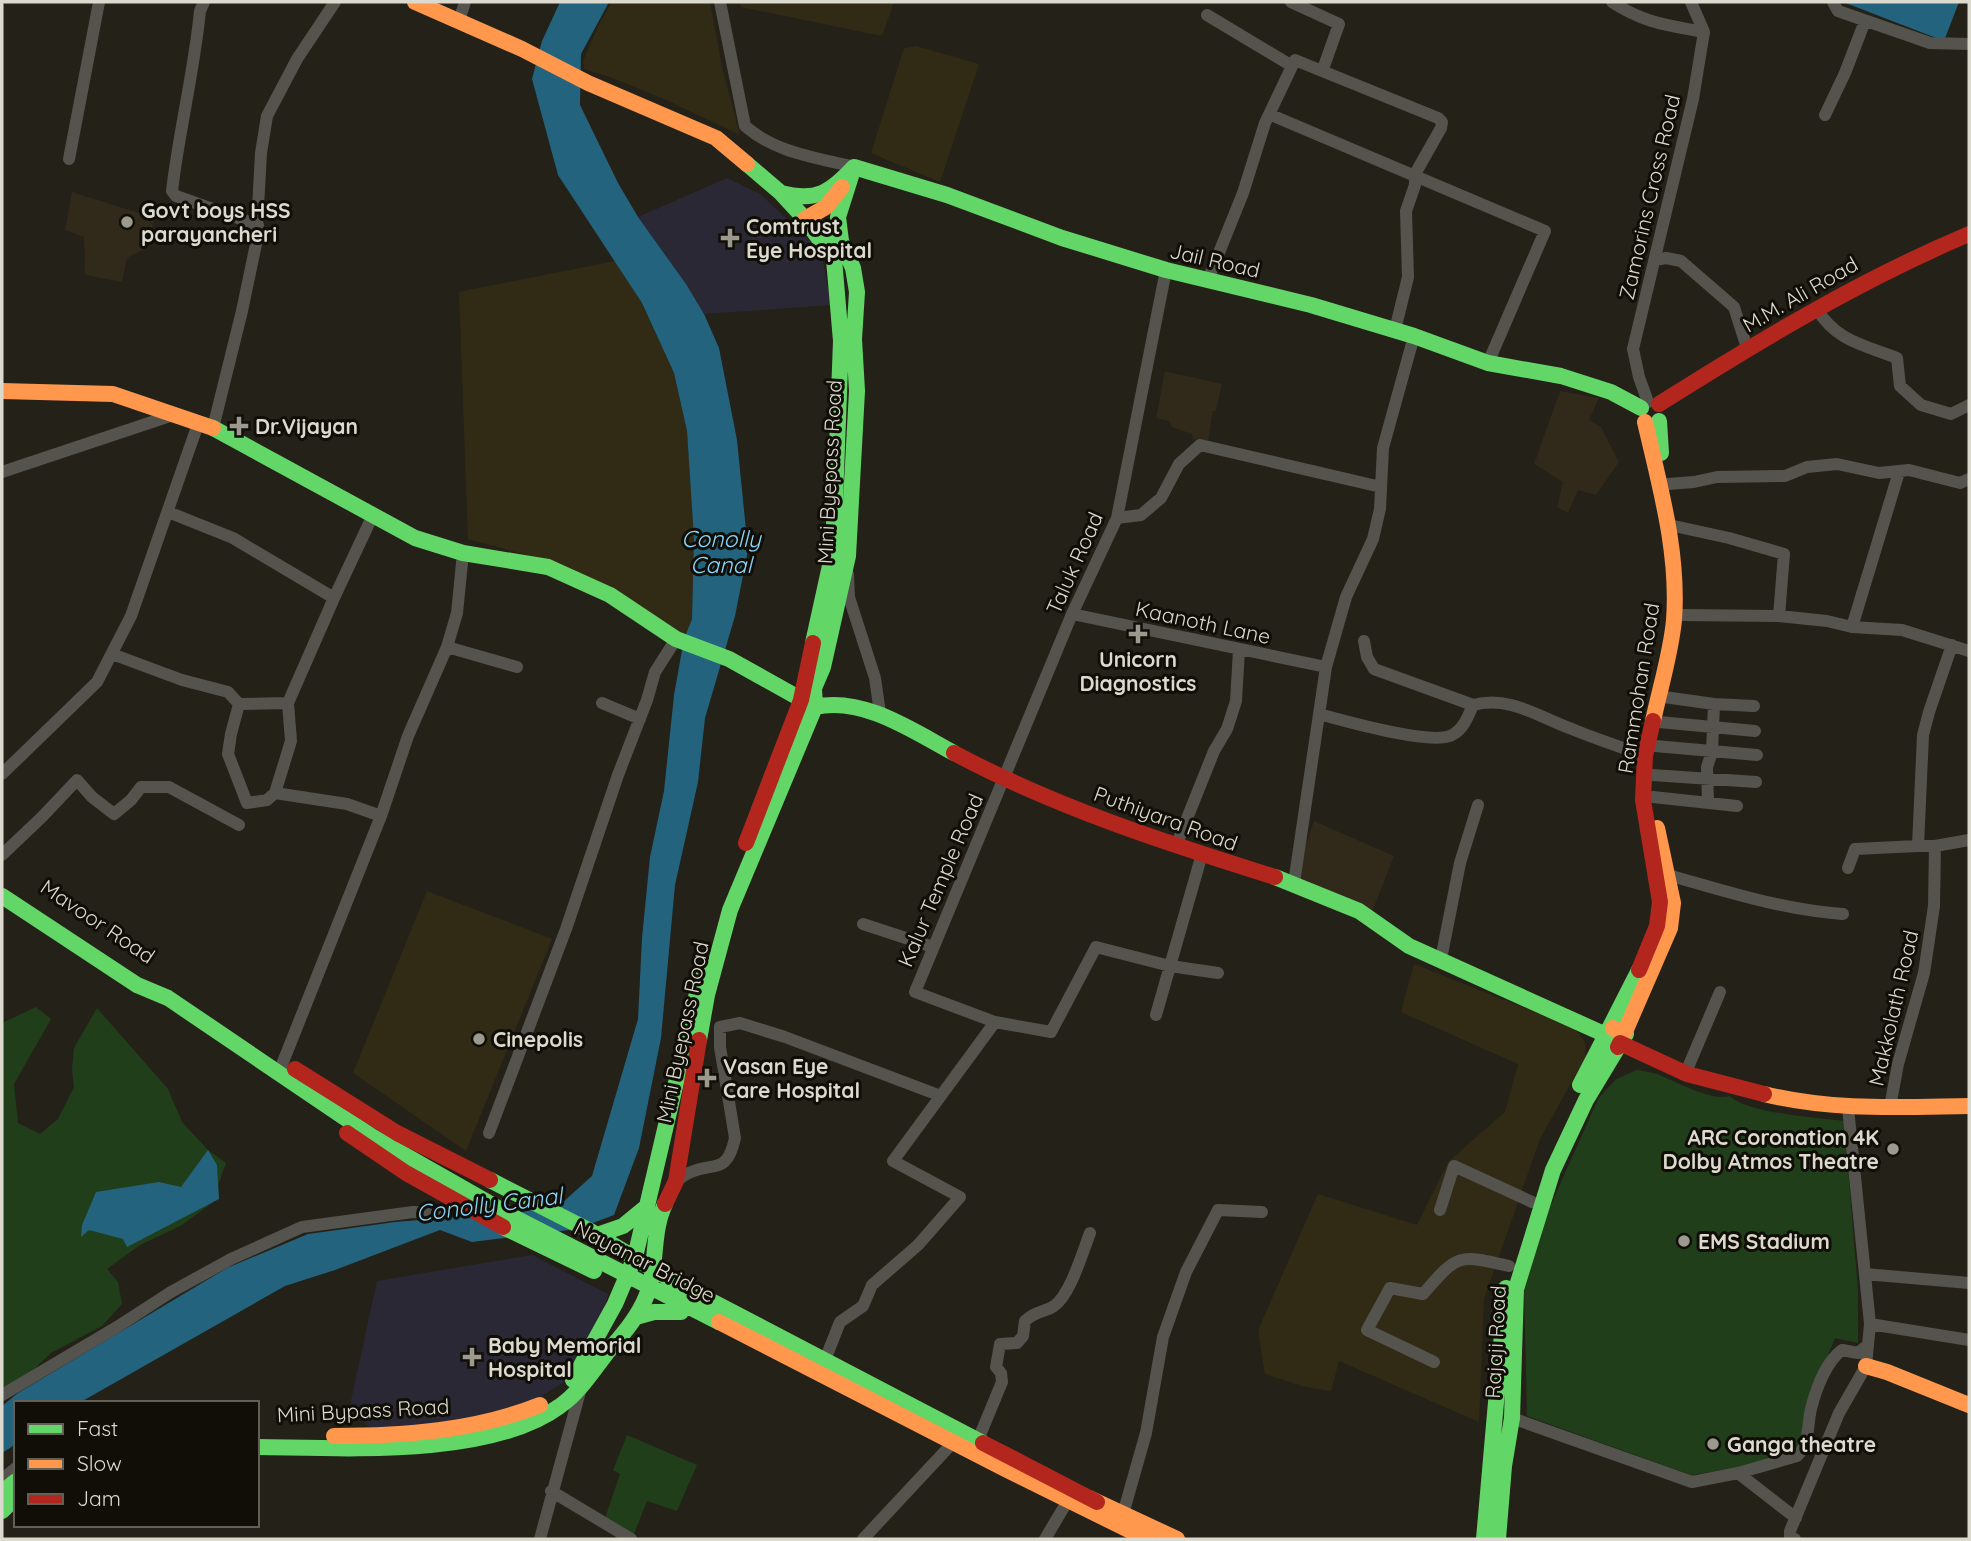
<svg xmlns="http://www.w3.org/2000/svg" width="1971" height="1541" viewBox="0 0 1971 1541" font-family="Quicksand,sans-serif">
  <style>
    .built { fill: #312b15 }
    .education { fill: #31291a }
    .medical { fill: #2b2835 }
    .green { fill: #213e1b }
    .water { fill: #23637d }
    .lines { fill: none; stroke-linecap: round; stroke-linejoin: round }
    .street { stroke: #55534d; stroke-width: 12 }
    .fast { stroke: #63d668; stroke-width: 16 }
    .slow { stroke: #ff974d; stroke-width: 16 }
    .jam { stroke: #b3261e; stroke-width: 16 }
    .poi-dot { fill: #9c998e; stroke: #100e07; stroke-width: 2.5 }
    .labels { text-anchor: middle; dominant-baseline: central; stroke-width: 6; stroke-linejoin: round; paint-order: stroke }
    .street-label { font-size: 21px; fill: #dcd9ce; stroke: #100e07 }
    .poi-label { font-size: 21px; font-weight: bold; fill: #dcd9ce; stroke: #100e07; text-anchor: start }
    .water-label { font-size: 23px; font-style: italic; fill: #89d4f9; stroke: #100e07 }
  </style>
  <rect width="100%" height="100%" fill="#242118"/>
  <path class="built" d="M612,2H710L722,67L740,135L664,99L610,77L584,69L583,61L600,22Z
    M739,2H894L882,36L741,7Z
    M916,46L979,64L940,182L871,153L904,48Z
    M615,261L642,303L674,373L687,431L694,539L692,619L684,639L552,562L468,539L459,292Z
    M427,891L552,939L466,1151L353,1073Z
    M1414,964L1573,1027L1585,1042L1586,1056L1540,1139L1484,1299L1479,1422L1339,1361L1331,1391L1305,1387L1265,1374L1258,1330L1318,1194L1417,1225L1448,1162L1505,1112L1518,1064L1401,1012Z"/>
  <path class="education" d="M72,192L155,218L146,248L127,258L122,282L85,275L84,237L65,230Z
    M1165,371L1222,384L1216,411H1213L1208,442L1193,439L1192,434L1172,427L1169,421L1156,418Z
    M1560,391L1599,398L1589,420L1601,427L1619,462L1596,495L1578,490L1568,513L1557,507L1563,482L1534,464Z
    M1314,821L1394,856L1372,912L1292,882Z"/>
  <path class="medical" d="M727,178L760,194L821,251L831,305L704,314L686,284L638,217Z
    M532,1255L608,1294L598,1334L569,1379L535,1400L439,1426L373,1430L349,1410L377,1281Z"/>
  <path class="green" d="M36,1007L51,1019L14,1084L18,1123L40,1134L58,1119L74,1087L72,1069L74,1048L97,1008L168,1089L182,1122L208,1150L226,1163L212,1203L182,1225L140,1245L107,1269L118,1282L122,1304L102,1326L51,1353L32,1371L5,1388L2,1387V1023Z
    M1636,1070C1643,1071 1650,1072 1657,1074C1675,1081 1712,1102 1730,1096C1745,1113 1820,1118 1844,1121L1858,1290V1343L1835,1338L1808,1404L1798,1451L1741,1467L1691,1475L1527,1416L1524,1287L1529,1254L1598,1099L1615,1080Z
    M627,1435L697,1465L677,1511L647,1501L634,1534L604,1521L620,1474L613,1470Z"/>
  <path class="water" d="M560,2H609L581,54L580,105L618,183L638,217L686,284L704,314L719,348L737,440L748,550L735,616L705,718L698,782L675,885L661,1038L639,1148L614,1215L577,1229L472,1242L440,1230L335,1270L285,1286L79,1403H16V1444L2,1453V1406L18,1393L227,1268L308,1234L395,1222L527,1211L563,1202L592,1176L638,1019L642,938L650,857L664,791L674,695L684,639L692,619L694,539L687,431L674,373L642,303L558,175L532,79L542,41Z
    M1843,2H1959L1944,41Z
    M208,1150L217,1165L219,1199L127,1247L123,1239L89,1230L81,1237L82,1225L96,1192L159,1182L181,1187Z"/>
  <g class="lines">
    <path class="street" d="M204,2L200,11C194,72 179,131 172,191L176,196L258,225
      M720,2L745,126C776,153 815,157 854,167
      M1291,2L1339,24L1323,69
      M1612,2C1644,23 1667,25 1704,32
      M1833,2L1838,11L1930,43L1969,44
      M1207,15L1292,66
      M459,21L465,2
      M1271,115L1545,231L1488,363
      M1825,115L1845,73L1865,21
      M69,159L99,2
      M1655,260L1666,258L1681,261L1734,307L1747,348
      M1208,280L1243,193L1265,123L1295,60L1438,118L1442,122L1441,128L1415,174V185L1406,211L1408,277L1395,330
      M1817,309C1836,341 1864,345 1897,358L1900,386L1921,405L1951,414L1969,405
      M1648,402L1639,377L1633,349L1693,99L1704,32L1691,2
      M213,428L242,311L256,244L261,153L267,116L297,59L335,2
      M2,472L173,415
      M1668,484L1694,482L1717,477L1785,476L1807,467L1837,464L1879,473L1909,470L1960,483L1969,479
      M168,512L233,538L334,598L373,515
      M1117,518L1141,515L1161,498L1179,464L1200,445L1381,487
      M1674,526L1729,538L1784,554L1779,616L1827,621L1852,627L1902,630L1969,651
      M463,553L457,613L447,647L517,667
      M848,574L849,597L875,678L880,713
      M1072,614L1326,667
      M1680,615L1779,616
      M1852,627L1899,472
      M1364,641L1367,657L1374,669L1473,705
      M112,654L182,680L228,692L239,704
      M1664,697L1714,704L1754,706
      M602,703L640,719
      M239,704L231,734L228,754L247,803L267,800L275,793L291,741L288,703L334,598
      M239,704L288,703
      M1319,714C1345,721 1432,746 1452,735C1464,729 1468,716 1473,705C1509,695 1539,717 1572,729C1596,739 1621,747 1645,756
      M1659,722L1755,731
      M1655,746L1757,755
      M2,774L97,682L131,616L198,424
      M1652,775L1756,782
      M275,793L347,804L381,816
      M1653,797L1737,806
      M1708,803L1707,767L1712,752L1714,704
      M1176,846L1214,751L1227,729L1236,701L1239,650
      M1935,846L1969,840
      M2,855L42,817L77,780L92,797L114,814L131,800L141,787H169L239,825
      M1848,868L1855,849L1918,846
      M1668,875C1725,891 1783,910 1843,914
      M1294,883L1326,667L1346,597L1373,539L1380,509L1383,448L1414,336
      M863,924L933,947
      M1441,959L1460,863L1478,805
      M1156,1015L1202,854
      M995,1022L1051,1032L1096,947L1170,966L1218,973
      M1689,1065L1720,992
      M281,1067L381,816L408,736L447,647
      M1890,1107L1898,1064L1924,973L1934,906L1935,846H1918L1923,735L1929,712L1952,645
      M489,1133L566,929L618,775L647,700L655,672L676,639
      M676,1181C681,1178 686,1174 691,1172C716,1162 727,1174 735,1138L720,1047V1027L740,1023L785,1037L941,1096
      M1440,1210L1454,1166L1532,1202
      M1865,1274L1969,1283
      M1870,1324L1969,1340
      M825,1360L840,1322L863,1306L872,1285L918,1245L960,1197L893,1161L995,1022L915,992L1072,614L1117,518L1166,270
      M1434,1362L1367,1330L1390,1288L1423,1294C1458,1254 1457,1254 1509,1266
      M2,1395L117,1327L171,1292L231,1259L302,1227L413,1212L441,1213
      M1512,1418L1692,1482L1738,1473L1797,1456C1810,1444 1807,1425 1811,1409C1816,1389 1826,1362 1842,1350L1858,1353L1868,1345
      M978,1440L1002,1382L1001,1373L996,1367L1000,1344L1017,1343L1023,1336L1025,1321C1037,1310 1044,1313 1054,1306C1070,1296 1083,1251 1090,1233
      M1738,1473L1796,1518
      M2,1479L16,1468
      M551,1491L631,1539
      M1123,1514L1146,1433L1163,1337L1186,1272L1218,1210L1262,1212
      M540,1539L581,1388
      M863,1539L948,1448
      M1045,1539L1064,1507
      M1795,1539L1790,1537V1531L1839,1413L1866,1366L1870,1324L1848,1108"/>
    <path class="fast" d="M854,167L947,195L1062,238L1166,270L1311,305L1414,336L1488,363L1561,376L1611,392L1641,408
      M781,193C816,202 830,193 854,167
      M809,225L834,259L841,341L833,552L813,643
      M841,241L838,217L851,176
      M1659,421L1661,453
      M213,428L415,538L463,553L548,567L610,595L676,639L729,659L815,707C863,696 913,731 954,753
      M1275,877L1359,911L1409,946L1606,1035L1639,970
      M2,896L137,985L168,998L373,1137L519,1220L719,1322
      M699,1040L707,995L730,910L815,707L814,688L823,667L848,556L857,391L854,339L857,292L853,268L841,241L805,219L781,193L747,164
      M1580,1085L1606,1035L1620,1043L1626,1034
      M490,1180L592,1232L671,1280L983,1443
      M503,1227L594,1271
      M597,1235L623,1226L645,1208
      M636,1317L654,1312H681
      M573,1380L615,1304L635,1257L702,972
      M257,1447C342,1448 490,1458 560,1406C579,1393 592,1372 606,1354C621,1336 637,1319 646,1297C658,1269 651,1233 665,1204
      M2,1492L16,1481
      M2,1511L16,1497
      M1484,1539L1506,1288
      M1498,1539L1504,1466L1512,1418L1516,1289L1553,1170L1586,1100L1618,1047"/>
    <path class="slow" d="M415,2L522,49L588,83L716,138L747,164
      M805,219L826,207L842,187
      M2,391L113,394L213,428
      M1645,422C1660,487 1679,553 1674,620C1671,653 1660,688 1653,721
      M1613,1028L1624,1034L1670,928L1673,903L1657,828
      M1764,1094C1832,1111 1899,1107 1969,1106
      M719,1322L1005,1469L1147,1539
      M1866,1366L1887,1372L1969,1405
      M334,1436C404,1436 474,1431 540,1405
      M1089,1498L1177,1539"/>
    <path class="jam" d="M1659,404C1759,341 1860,280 1969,234
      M954,753C1055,807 1166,843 1275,877
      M746,843L801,700L813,643
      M1639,970L1657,926L1660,902L1643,800L1645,756L1653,721
      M1618,1047L1620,1043L1687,1074L1764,1094
      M295,1069L397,1133L490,1180
      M347,1133L406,1173L503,1227
      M665,1204L676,1181L699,1040
      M983,1443L1097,1502"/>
  </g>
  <g class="poi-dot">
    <circle cx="127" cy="222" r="7"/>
    <path d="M726.5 227.5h7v7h7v7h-7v7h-7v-7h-7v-7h7z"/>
    <path d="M235.5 415.5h7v7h7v7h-7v7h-7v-7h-7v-7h7z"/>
    <path d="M1134.5 623.5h7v7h7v7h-7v7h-7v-7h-7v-7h7z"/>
    <circle cx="479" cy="1039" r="7"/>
    <path d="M703.5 1067.5h7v7h7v7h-7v7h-7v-7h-7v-7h7z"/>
    <circle cx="1893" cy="1149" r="7"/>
    <circle cx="1684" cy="1241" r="7"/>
    <path d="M468.5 1346.5h7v7h7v7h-7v7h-7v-7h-7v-7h7z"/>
    <circle cx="1713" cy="1444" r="7"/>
  </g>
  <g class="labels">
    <g class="street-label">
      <text transform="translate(1649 197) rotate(-77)">Zamorins Cross Road</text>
      <text transform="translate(1215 260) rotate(13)">Jail Road</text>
      <text transform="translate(1800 294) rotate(-30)">M.M. Ali Road</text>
      <text transform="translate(829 472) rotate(-87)">Mini Byepass Road</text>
      <text transform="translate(1074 563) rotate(-66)">Taluk Road</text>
      <text transform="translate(1203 622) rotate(12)">Kaanoth Lane</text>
      <text transform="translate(1638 688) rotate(-81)">Rammohan Road</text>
      <text transform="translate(1166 818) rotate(20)">Puthiyara Road</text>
      <text transform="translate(940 880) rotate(-67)">Kalur Temple Road</text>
      <text transform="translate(98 921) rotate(34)">Mavoor Road</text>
      <text transform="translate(1893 1008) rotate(-77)">Makkolath Road</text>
      <text transform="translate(682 1032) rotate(-78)">Mini Byepass Road</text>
      <text transform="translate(645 1261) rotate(27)">Nayanar Bridge</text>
      <text transform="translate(1495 1342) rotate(-87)">Rajaji Road</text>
      <text transform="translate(363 1410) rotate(-3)">Mini Bypass Road</text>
    </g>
    <g class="poi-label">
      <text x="141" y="210">Govt boys HSS<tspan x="141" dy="24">parayancheri</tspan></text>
      <text x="746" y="226">Comtrust<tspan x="746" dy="24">Eye Hospital</tspan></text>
      <text x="255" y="426">Dr.Vijayan</text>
      <text x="1138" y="659" text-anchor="middle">Unicorn<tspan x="1138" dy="24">Diagnostics</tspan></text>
      <text x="493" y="1039">Cinepolis</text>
      <text x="723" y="1066">Vasan Eye<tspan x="723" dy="24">Care Hospital</tspan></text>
      <text x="1879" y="1137" text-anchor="end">ARC Coronation 4K<tspan x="1879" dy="24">Dolby Atmos Theatre</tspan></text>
      <text x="1698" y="1241">EMS Stadium</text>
      <text x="488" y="1345">Baby Memorial<tspan x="488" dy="24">Hospital</tspan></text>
      <text x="1727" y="1444">Ganga theatre</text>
    </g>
    <g class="water-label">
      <text x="721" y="538">Conolly<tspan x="721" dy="26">Canal</tspan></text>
      <text transform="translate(489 1204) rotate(-7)">Conolly Canal</text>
    </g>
  </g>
  <rect width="1971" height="1541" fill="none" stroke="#dcd9ce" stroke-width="7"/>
  <rect x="14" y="1401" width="245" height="126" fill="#100e07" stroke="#625f57" stroke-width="2"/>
  <rect x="28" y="1424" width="35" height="10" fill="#63d668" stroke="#625f57" stroke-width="2"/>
  <text x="77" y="1436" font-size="21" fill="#dcd9ce">Fast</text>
  <rect x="28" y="1459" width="35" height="10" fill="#ff974d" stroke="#625f57" stroke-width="2"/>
  <text x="77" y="1471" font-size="21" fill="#dcd9ce">Slow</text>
  <rect x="28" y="1494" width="35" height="10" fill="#b3261e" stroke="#625f57" stroke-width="2"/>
  <text x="77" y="1506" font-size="21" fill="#dcd9ce">Jam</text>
</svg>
